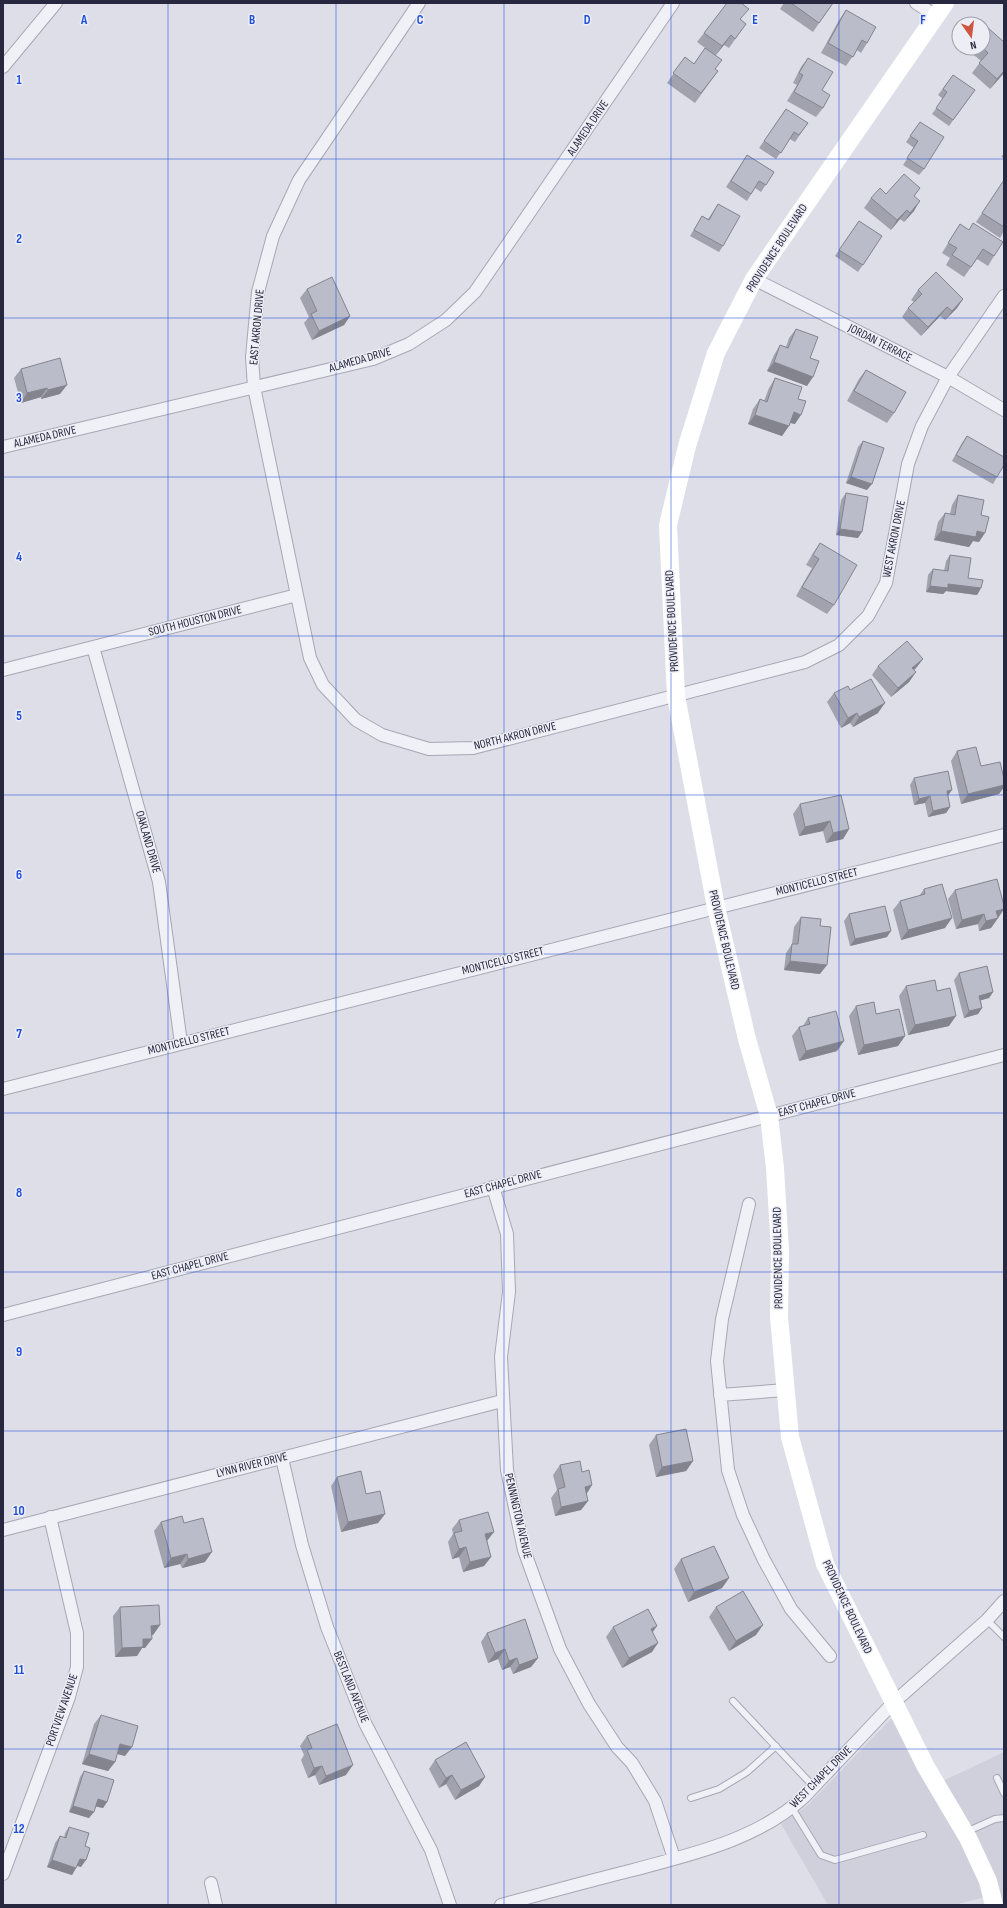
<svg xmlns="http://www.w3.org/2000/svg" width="1007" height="1908" viewBox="0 0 1007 1908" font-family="'Sofia Sans Condensed',sans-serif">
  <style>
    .built { fill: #d0d0dd }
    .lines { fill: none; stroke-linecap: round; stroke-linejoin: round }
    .lane-casing { stroke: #a7a7b5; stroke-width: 8 }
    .street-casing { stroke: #a7a7b5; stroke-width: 14 }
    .lane { stroke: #f0f1f6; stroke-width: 6 }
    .street { stroke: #f0f1f6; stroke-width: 12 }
    .secondary { stroke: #fff; stroke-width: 18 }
    .wall { fill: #a1a2ae }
    .shaded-wall { fill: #83848d }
    .building { fill: #bbbcca; stroke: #83848d }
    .grid { fill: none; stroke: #1d4ed8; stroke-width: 1; stroke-opacity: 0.55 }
    .labels { text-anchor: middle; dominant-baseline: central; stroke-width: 3; stroke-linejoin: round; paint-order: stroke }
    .street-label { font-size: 12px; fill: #27283f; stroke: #edeef5 }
    .grid-label { font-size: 13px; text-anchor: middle; font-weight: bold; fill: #1d4ed8; stroke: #edeef5; stroke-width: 3; stroke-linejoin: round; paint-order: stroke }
  </style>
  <rect width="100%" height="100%" fill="#dedee8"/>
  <path class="built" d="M892,1718L961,1842L981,1884L985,1897L954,1905H828L781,1824L808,1805Z
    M1004,1752V1905H1002L943,1781Z"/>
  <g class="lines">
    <g class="lane-casing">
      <path id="lane" d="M987,1620L1004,1637
        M733,1701L814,1787
        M997,1778L1004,1793
        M691,1798L719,1789L747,1772L776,1746
        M792,1808L821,1855L835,1860L923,1835
        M966,1832L995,1819L1004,1818"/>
    </g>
    <g class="street-casing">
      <path id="street" d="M419,3L299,180L273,236L258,292L252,357L254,387L310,658L323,685L356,720L382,735L429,749L473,748L805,662L839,645L868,616L886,583L908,464L922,426L948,377L1004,296
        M916,3L936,16
        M3,67L56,3
        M754,279L948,377L1004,410
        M3,447L373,359L409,344L446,320L475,292L673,3
        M93,647L159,882L181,1043
        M3,670L297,595
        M3,1089L1004,835
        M493,1187L507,1234L509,1292L501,1357L507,1470L524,1550L560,1649L589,1704L617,1747L632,1763L655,1801L674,1858
        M749,1204L722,1319L717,1361L728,1470L743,1515L764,1560L791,1609L830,1656
        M3,1315L1004,1055
        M720,1395L786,1390
        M282,1458L302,1545L327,1627L365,1723L431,1850L450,1905
        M3,1530L502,1401
        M3,1874L69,1697L77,1667V1633L50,1517
        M211,1883L216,1905
        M501,1905C545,1893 589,1881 633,1870C692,1854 757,1840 804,1797L893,1703L987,1620L1004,1601"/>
    </g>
    <use href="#lane" class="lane"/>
    <use href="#street" class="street"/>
    <path class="secondary" d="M945,3L754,279L716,353L687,446L668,525L676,696L716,907L747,1039L769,1116L775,1168L780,1251L779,1317L790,1437L825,1564L926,1767L968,1838L988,1881L994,1905"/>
  </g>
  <path class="wall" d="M784,3H833L813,32L780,9Z
    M846,10L867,43L861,53L857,50L846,66L821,53L839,20Z
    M741,20L746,24L729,48L724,45L715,56V69L718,71L695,103L667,83L685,57L694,64L705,48L697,42L704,33Z
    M1004,42V73L990,89L972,73L981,61L969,51L970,48H983Z
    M808,58L822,90L823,108L816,117L787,101L797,85L793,83L801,67Z
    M953,75L975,90L949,126L932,114L943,99L938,95Z
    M786,109L808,123L795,142L790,139L776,159L759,148Z
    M920,122L924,169L919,175L903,165L914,148L906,142Z
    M1004,153V158L1001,157Z
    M747,155L774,172L761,192L755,188L747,201L726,187Z
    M1004,180V231L1000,238L976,222Z
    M920,188L914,196V211L904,222L900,219L891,230L864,208L871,198L886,194Z
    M718,204L723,246L719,252L690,236L702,216L708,219Z
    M859,221L882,236L858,272L835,256Z
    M960,224L994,256L988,266L977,259L964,277L946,265L950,258L942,253Z
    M307,289L350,316L344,325L312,340L304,323L309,317L300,298Z
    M918,290L963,299L957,308L945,320L940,316L921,336L902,317L908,308L914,302L911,300Z
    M796,329L810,358L807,386L767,371L774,355L780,345L786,347L789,338Z
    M21,369L60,394L41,399V397L21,403L14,378Z
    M866,370L894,413L887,423L847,401L859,379Z
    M775,378L798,399L795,424L790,423L782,436L748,424L753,409L760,399L764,401L769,388Z
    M967,436L997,477L993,484L952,461L962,443Z
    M863,441L867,490L846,483L858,447Z
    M846,493L858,538L836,535L841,500Z
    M958,495L981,515L979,542L973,541L969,547L934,540L938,522L945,513L950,514L952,505Z
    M820,543L834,605L827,614L796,596L812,568L806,565L813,553Z
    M950,555L968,578L981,588L977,595L946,591L943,594L926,592L928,575L933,569L944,571L946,561Z
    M923,659L916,668L914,670L916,672L909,682L891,697L872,675L878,666Z
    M850,690L878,713L853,727L850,723L841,728L827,702L834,693Z
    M957,751L981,766L1004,779V787L999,794L961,804L951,761Z
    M914,778L948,796L950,807L946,813L928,817L925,803L914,805L910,785Z
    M800,804L849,829L843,839L826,843L823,831L799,836L793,814Z
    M924,889L945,928L901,940L893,910L900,901L919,896Z
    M955,890L1004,909L991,928L979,931L978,924L956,929L948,899Z
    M849,914L887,937L850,946L844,921Z
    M801,917L820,926V974L784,970L786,953L792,944L794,927Z
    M959,973L993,992L989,998L981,1000L982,1008L978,1014L964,1018L954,980Z
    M906,986L937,991L949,1026L908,1035L899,996Z
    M856,1006L876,1014L905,1036L898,1046L858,1055L849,1016Z
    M808,1018L837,1051L799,1061L792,1036L799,1027L803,1026Z
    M656,1435L693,1461L686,1471L656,1477L649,1445Z
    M560,1465L586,1494L588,1501L581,1510L555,1516L551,1498L557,1490L553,1475Z
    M337,1477L366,1494L385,1514L378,1523L341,1532L331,1486Z
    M459,1520L487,1541L491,1557L484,1566L463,1572L459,1557L452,1559L448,1542L453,1534L452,1529Z
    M161,1522L184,1523L205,1562L182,1568L180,1564L164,1568L154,1531Z
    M681,1559L729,1578L722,1588L688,1602L674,1569Z
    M120,1607L160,1625L153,1635H151L145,1648H142L137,1656L115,1657L113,1616Z
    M716,1607L756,1635L729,1651L709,1617Z
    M657,1626L653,1632L652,1652L622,1668L606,1637L613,1627Z
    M487,1633L538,1658L531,1667L513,1674L510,1667L502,1670L498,1659L488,1663L481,1642Z
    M101,1715L125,1756L117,1754L115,1762L108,1771L82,1764L94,1724Z
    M307,1736L346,1775L319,1785L315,1775L308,1778L301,1760L304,1755L300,1746Z
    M435,1760L485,1777L479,1786L455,1800L446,1784L439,1788L429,1769Z
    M84,1771L107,1802L103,1808L96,1806L89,1818L69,1812L80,1777Z
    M69,1827L85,1846L81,1867L77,1866L76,1868L72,1875L47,1867L55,1843L60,1836L64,1838L65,1833Z"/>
  <path class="shaded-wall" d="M731,35L724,45L715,56L722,46Z
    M1004,71V73L990,89L997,79Z
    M920,201L914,211L904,222L910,213Z
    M907,210L900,219L891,230L897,220Z
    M963,299L957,308L945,320L952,311Z
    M947,307L940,316L921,336L928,327Z
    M350,316L344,325L312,340L319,331Z
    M774,362L813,377L807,386L767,371Z
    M67,385L60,394L41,399L48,390Z
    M47,388L41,397L21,403L27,393Z
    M794,412L801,415L795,424L787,422Z
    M755,415L789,426L782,436L748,424Z
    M851,477L872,484L867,490L846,483Z
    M840,529L862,532L858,538L836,535Z
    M941,531H977L985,533L979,542L973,541L969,547L934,540Z
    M948,584L981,588L977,595L946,591L943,594L926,592L930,586Z
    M923,659L916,668L905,678L912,668Z
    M916,672L909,682L891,697L898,688Z
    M885,703L878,713L853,727L859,717Z
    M857,713L850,723L841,728L848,718Z
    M1004,785V787L999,794L961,804L968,794Z
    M952,790L947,797V791Z
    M930,796L925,803L914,805L919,799Z
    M950,807L946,813L928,817L933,811Z
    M830,821L823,831L799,836L805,827Z
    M849,829L843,839L826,843L833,833Z
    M1004,909L998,918L996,911Z
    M984,914L978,924L956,929L962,920Z
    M952,918L945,928L901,940L908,930Z
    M998,918L991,928L979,931L986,921Z
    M891,931L887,937L850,946L855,939Z
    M790,961L827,965L820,974L784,970Z
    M993,992L989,998L975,1002L979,996Z
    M982,1008L978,1014L964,1018L969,1011Z
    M956,1016L949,1026L908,1035L915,1025Z
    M905,1036L898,1046L858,1055L864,1045Z
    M844,1041L837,1051L799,1061L806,1051Z
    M693,1461L686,1471L656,1477L662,1467Z
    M592,1485L586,1495L585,1487Z
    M588,1501L581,1510L555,1516L561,1507Z
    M385,1514L378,1523L341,1532L348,1522Z
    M494,1532L487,1541L485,1534Z
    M466,1547L459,1557L452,1559L459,1549Z
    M212,1552L205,1562L182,1568L188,1559Z
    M187,1554L180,1564L164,1568L171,1558Z
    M491,1557L484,1566L463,1572L470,1562Z
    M729,1578L722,1588L688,1602L694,1592Z
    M160,1625L153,1635H144L151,1626Z
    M763,1625L756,1635L729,1651L736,1641Z
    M657,1626L650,1635L651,1629Z
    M143,1639H152L145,1648H142L137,1656L115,1657L122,1648Z
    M658,1643L652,1652L622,1668L629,1658Z
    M505,1649L498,1659L488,1663L495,1653Z
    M517,1658L510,1667L502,1670L509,1661Z
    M538,1658L531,1667L513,1674L519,1665Z
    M120,1744L132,1747L125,1756L114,1753Z
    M89,1754L115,1762L108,1771L82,1764Z
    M353,1765L346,1775L319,1785L326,1776Z
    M322,1766L315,1775L308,1778L314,1768Z
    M452,1775L446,1784L439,1788L446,1778Z
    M485,1777L479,1786L455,1800L461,1790Z
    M98,1799L107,1802L103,1808L93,1806Z
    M73,1806L94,1812L89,1818L69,1812Z
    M80,1859L86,1860L81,1867L75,1865Z
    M52,1860L76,1868L72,1875L47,1867Z"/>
  <path class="building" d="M727,3H741L749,9L740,19L746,24L735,39L731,35L722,46L704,33Z
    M791,3H833L819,23Z
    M846,10L876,27L867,43L862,40L853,57L828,43Z
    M987,27L1004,42V71L997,79L979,63L988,53L983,48V32Z
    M705,48L722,60L715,69L718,71L701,93L673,73L685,57L694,64Z
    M808,58L833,72L822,90L830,95L823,108L794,92L803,75L799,73Z
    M953,75L975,90L953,120L936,108L947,92L943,89Z
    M786,109L808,123L799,135L794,132L781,153L764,141Z
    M920,122L944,137L924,169L907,158L918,141L910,136Z
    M747,155L774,172L766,185L759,181L751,194L731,181Z
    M904,174L920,188L914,196L920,201L910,213L907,210L897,220L871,198L880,188L886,194Z
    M1004,180V227L982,213Z
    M718,204L740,216L723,246L694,230L702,216L709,220Z
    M859,221L882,236L863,265L839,250Z
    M973,223L1003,242L994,256L983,249L971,267L952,255L957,248L948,243L960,224L969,230Z
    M936,272L963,299L952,311L947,307L928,327L908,308L922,294L918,290Z
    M332,277L350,316L319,331L311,314L317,311L307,289Z
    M796,329L818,337L810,358L819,361L813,377L774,362L780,345L788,348Z
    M60,358L67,385L48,390L47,388L27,393L21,369Z
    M866,370L906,392L894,413L854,391Z
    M775,378L802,387L798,399L806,401L801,415L794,412L789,426L755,415L760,399L767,402Z
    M967,436L1004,457V465L997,477L956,455Z
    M863,441L884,448L872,484L851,477Z
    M846,493L868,497L862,532L840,529Z
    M958,495L984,500L981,515L989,517L985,533L977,531L976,537L941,531L945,513L955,515Z
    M820,543L857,565L834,605L802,587L819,559L813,555Z
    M950,555L971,558L968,578L983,580L981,588L948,584V588L930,586L933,569L948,571Z
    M907,641L923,659L912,668L916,672L898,688L878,666Z
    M871,679L885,703L859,717L857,713L848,718L834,693L848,686L850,690Z
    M976,747L981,766L1000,762L1004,779V785L968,794L957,751Z
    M948,771L952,790L947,791L950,807L933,811L930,796L919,799L914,778Z
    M841,795L849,829L833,833L830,821L805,827L800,804Z
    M997,879L1004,906V909L996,911L998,918L986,921L984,914L962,920L955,890Z
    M942,884L952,918L908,930L900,901L925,894L924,889Z
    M885,906L891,931L855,939L849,914Z
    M801,917L821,919L820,926L831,927L827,965L790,961L792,944H798Z
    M987,966L993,992L979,996L982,1008L969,1011L959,973Z
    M935,980L937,991L950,988L956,1016L915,1025L906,986Z
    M874,1002L876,1014L899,1009L905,1036L864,1045L856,1006Z
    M836,1011L844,1041L806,1051L799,1027L810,1024L808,1018Z
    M686,1429L693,1461L662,1467L656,1435Z
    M580,1461L582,1472L589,1470L592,1485L585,1487L588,1501L561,1507L558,1489L565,1487L560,1465Z
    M361,1471L366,1494L380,1491L385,1514L348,1522L337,1477Z
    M488,1512L494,1532L485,1534L491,1557L470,1562L466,1547L459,1549L454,1533L462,1531L459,1520Z
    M182,1516L184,1523L203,1518L212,1552L188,1559L187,1554L171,1558L161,1522Z
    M714,1546L729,1578L694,1592L681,1559Z
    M743,1591L763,1625L736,1641L716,1607Z
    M159,1605L160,1625L151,1626L152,1639H143V1647L122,1648L120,1607Z
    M648,1609L657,1626L651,1629L658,1643L629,1658L613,1627Z
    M525,1619L538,1658L519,1665L517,1658L509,1661L505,1649L495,1653L487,1633Z
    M101,1715L138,1726L132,1747L120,1744L115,1762L89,1754Z
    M337,1724L353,1765L326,1776L322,1766L314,1768L307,1750L312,1748L307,1736Z
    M466,1742L485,1777L461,1790L452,1775L446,1778L435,1760Z
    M84,1771L114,1780L107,1802L98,1799L94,1812L73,1806Z
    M69,1827L89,1833L85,1846L90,1848L86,1860L80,1859L76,1868L52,1860L60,1836L66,1838Z"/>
  <path class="grid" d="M168,3V1905M336,3V1905M504,3V1905M671,3V1905M839,3V1905M3,159H1004M3,318H1004M3,477H1004M3,636H1004M3,795H1004M3,954H1004M3,1113H1004M3,1272H1004M3,1431H1004M3,1590H1004M3,1749H1004"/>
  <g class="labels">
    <g class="street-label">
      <text transform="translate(588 128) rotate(-56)">ALAMEDA DRIVE</text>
      <text transform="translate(777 248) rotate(-57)">PROVIDENCE BOULEVARD</text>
      <text transform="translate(257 327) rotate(-85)">EAST AKRON DRIVE</text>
      <text transform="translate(880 343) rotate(27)">JORDAN TERRACE</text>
      <text transform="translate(360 360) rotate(-16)">ALAMEDA DRIVE</text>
      <text transform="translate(45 437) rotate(-13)">ALAMEDA DRIVE</text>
      <text transform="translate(894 539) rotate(-79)">WEST AKRON DRIVE</text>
      <text transform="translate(195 621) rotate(-14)">SOUTH HOUSTON DRIVE</text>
      <text transform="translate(672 621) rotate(-93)">PROVIDENCE BOULEVARD</text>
      <text transform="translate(515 736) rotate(-14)">NORTH AKRON DRIVE</text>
      <text transform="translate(148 842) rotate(74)">OAKLAND DRIVE</text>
      <text transform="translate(817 882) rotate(-14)">MONTICELLO STREET</text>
      <text transform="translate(724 940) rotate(77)">PROVIDENCE BOULEVARD</text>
      <text transform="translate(503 961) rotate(-14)">MONTICELLO STREET</text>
      <text transform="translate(189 1041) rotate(-14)">MONTICELLO STREET</text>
      <text transform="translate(817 1103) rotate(-15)">EAST CHAPEL DRIVE</text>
      <text transform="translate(503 1184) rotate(-15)">EAST CHAPEL DRIVE</text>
      <text transform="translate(778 1258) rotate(-91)">PROVIDENCE BOULEVARD</text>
      <text transform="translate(190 1266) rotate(-15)">EAST CHAPEL DRIVE</text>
      <text transform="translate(252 1465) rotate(-14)">LYNN RIVER DRIVE</text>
      <text transform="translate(518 1516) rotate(77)">PENNINGTON AVENUE</text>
      <text transform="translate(847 1607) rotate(65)">PROVIDENCE BOULEVARD</text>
      <text transform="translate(351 1687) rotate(68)">BESTLAND AVENUE</text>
      <text transform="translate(62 1710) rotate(-71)">PORTVIEW AVENUE</text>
      <text transform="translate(821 1777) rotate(-45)">WEST CHAPEL DRIVE</text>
    </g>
  </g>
  <g class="grid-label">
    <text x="84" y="24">A</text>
    <text x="252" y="24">B</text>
    <text x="420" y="24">C</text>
    <text x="587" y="24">D</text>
    <text x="755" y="24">E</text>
    <text x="923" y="24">F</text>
    <text x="19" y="84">1</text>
    <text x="19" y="243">2</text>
    <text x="19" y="402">3</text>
    <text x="19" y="561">4</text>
    <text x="19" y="720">5</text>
    <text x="19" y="879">6</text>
    <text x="19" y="1038">7</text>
    <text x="19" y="1197">8</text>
    <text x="19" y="1356">9</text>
    <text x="19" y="1515">10</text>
    <text x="19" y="1674">11</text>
    <text x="19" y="1833">12</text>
  </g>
  <rect width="1007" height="1908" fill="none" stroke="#27283f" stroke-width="8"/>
  <g transform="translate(971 36) rotate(166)"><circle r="19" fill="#edeef5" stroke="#9e9fac"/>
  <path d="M0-3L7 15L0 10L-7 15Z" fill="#d0573f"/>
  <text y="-6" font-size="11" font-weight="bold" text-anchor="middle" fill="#27283f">N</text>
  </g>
</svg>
